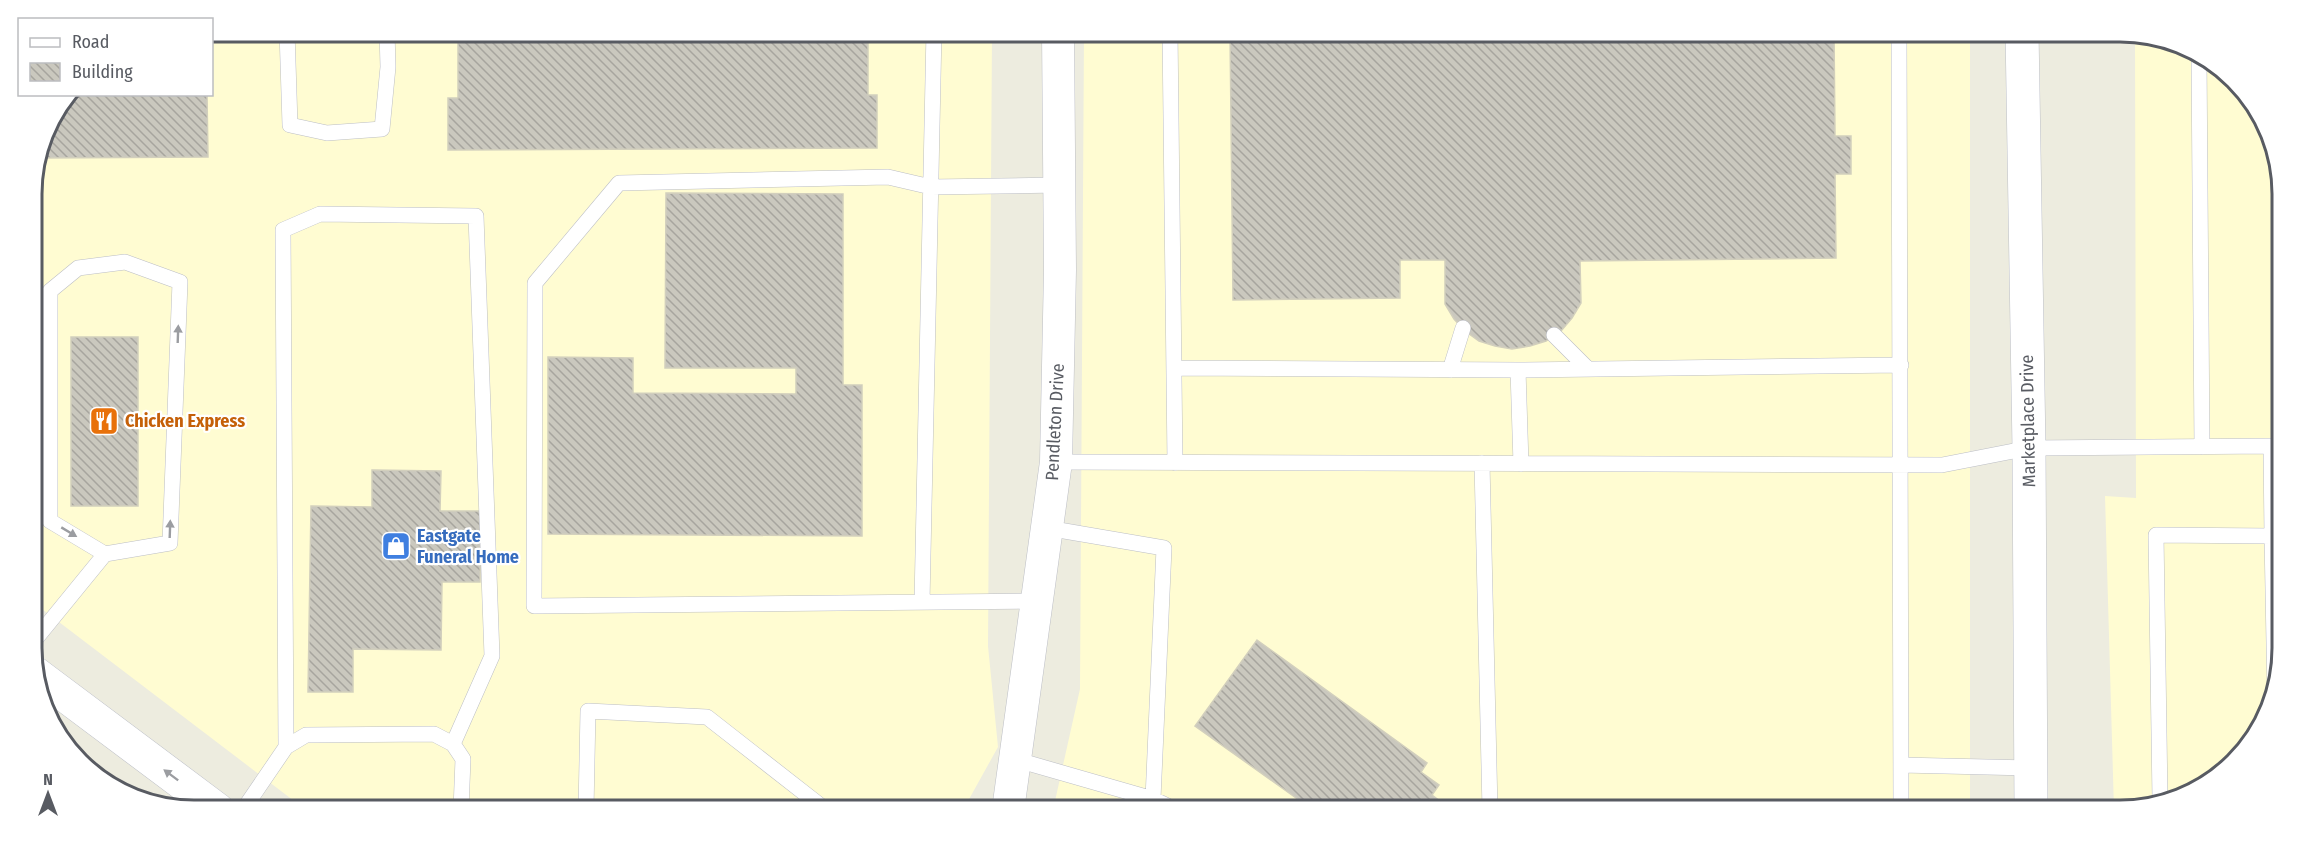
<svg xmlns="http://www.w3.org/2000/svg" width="2314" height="842" viewBox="0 0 2314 842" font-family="'Fira Sans Condensed',sans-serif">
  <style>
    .commercial { fill: #fffcd2 }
    .building { fill: url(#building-back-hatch); stroke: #d2cfbd; stroke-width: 1.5 }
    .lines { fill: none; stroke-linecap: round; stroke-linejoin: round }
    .lane-casing { stroke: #bcbec5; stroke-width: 16 }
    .street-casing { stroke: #bcbec5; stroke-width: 33 }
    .secondary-casing { stroke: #bcbfc7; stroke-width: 34 }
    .lane { stroke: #fff; stroke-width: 15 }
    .street { stroke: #fff; stroke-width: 32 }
    .secondary { stroke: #fff; stroke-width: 33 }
    .oneway { fill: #9b9da1 }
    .labels { text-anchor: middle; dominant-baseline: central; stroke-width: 4.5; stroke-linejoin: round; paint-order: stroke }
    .food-label { font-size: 18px; font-weight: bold; fill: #c56008; stroke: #fff; text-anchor: start }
    .street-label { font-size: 18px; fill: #585b62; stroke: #fff }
    .shop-label { font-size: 18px; font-weight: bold; fill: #366cbe; stroke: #fff; text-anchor: start }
    .rim { fill: none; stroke: #585b62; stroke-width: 3 }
  </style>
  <defs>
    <pattern id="building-back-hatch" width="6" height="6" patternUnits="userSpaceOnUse" patternTransform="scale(1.5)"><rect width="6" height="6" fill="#cac8be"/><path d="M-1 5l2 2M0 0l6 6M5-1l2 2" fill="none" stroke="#a7a59e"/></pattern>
  </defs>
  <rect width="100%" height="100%" fill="#edecdf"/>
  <path class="commercial" d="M212,32H992L988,646L998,747L963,810H306L34,603L32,183L48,122L69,95L212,94Z
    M1084,32H1970V810H1053L1080,689Z
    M2135,34L2172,40L2242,87L2281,172L2282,648L2274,700L2219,777L2131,810H2114L2105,496L2136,498Z"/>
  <path class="building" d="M458,31H868V95H877V148L448,150V98H458Z
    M1230,31H1834L1835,136H1851V174H1835L1836,258L1580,261L1581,303L1572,318L1561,331L1546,341L1530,346L1512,349L1495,346L1479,341L1465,331L1454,319L1445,304V260H1400V298L1233,300Z
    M69,94H207L208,157L39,158L48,122Z
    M666,193L843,194V385H862V536L548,534V357L633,358V393L796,394V368H665Z
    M71,337H138V506H71Z
    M372,470L441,471L440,511H481L480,582H442L441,650L353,649V692H308L311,506L372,507Z
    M1257,640L1427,763L1421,772L1439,785L1432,795L1441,802L1435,810H1313L1195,726Z"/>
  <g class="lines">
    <g class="lane-casing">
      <path id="lane" d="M287,31L290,125L327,133L382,129L388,67L387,31
        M1170,31L1175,463
        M1899,31L1901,810
        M2199,58L2202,447
        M1554,335L1588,369
        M1174,368L1518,370L1901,365
        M1450,370L1463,328
        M1518,370L1521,464
        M1056,462L1942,465L2029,448L2271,446L2272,536L2156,535L2160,799
        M1482,463L1490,810
        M1047,528L1164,548L1153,799
        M2272,536L2275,696
        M1037,601L534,606L535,283L619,183L888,177L931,187L1059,185
        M922,602L934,31
        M34,641L105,554L170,543L180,282L125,262L78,268L50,291V521L105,554
        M286,747L283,230L320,214L476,216L492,656L453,744
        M1014,759L1153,799L1176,810
        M1901,765L2030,768
        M243,810L286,747L306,735L434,734L453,744L463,759L461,810
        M586,810L588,711L707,717L826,810"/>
    </g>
    <g class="street-casing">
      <path id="street" d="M1008,810L1056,462L1060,270L1058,31"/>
    </g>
    <g class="secondary-casing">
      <path id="secondary" d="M2022,31L2029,448L2031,810
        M35,673L218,810"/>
    </g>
    <use href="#lane" class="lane"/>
    <use href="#street" class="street"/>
    <use href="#secondary" class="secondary"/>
  </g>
  <defs><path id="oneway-solid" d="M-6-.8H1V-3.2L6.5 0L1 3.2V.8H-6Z" transform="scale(1.5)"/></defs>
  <g class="oneway">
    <use href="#oneway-solid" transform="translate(178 334) rotate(-88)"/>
    <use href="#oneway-solid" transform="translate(170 529) rotate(-88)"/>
    <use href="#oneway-solid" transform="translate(69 532) rotate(31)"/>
    <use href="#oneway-solid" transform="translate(171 775) rotate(-143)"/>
  </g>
  <defs>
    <g id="restaurant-square" transform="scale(1.5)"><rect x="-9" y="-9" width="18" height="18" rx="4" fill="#e8710a" stroke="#fff"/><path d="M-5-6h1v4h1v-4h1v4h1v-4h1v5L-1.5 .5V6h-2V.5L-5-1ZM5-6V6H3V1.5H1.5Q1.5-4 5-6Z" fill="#fff"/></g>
    <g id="shop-square" transform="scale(1.5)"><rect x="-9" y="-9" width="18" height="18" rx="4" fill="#3f7fe0" stroke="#fff"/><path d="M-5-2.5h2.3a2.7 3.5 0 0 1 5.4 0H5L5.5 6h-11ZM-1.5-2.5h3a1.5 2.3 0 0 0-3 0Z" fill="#fff"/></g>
  </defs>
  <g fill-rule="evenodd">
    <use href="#restaurant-square" x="104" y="421"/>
    <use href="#shop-square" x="396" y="546"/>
  </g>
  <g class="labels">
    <g class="food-label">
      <text x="125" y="421">Chicken Express</text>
    </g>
    <g class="street-label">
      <text transform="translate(2028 421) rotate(-91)">Marketplace Drive</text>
      <text transform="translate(1055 422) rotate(-87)">Pendleton Drive</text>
    </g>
    <g class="shop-label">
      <text x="417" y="536">Eastgate<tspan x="417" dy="21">Funeral Home</tspan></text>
    </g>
  </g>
  <path d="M0 0H2314V842H0ZM194 42H2120A152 152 0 0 1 2272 194V648A152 152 0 0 1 2120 800H194A152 152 0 0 1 42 648V194A152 152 0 0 1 194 42Z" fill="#fff" fill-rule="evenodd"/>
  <path class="rim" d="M194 42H2120A152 152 0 0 1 2272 194V648A152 152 0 0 1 2120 800H194A152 152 0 0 1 42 648V194A152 152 0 0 1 194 42Z"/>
  <rect x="18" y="18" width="195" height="78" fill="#ffffff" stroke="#bcbdc0" stroke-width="1.5"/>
  <rect x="30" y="38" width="30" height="9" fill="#ffffff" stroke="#bcbdc0" stroke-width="1.5"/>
  <text x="72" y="48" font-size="18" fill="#585b62">Road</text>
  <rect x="30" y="63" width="30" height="18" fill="url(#building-back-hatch)" stroke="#bcbdc0" stroke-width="1.5"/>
  <text x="72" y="78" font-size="18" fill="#585b62">Building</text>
  <g transform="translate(48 794)" stroke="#ffffff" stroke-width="4.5" paint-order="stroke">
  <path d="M0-4.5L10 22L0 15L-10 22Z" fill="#585b62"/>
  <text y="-9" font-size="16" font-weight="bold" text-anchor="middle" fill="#585b62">N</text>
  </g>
</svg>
